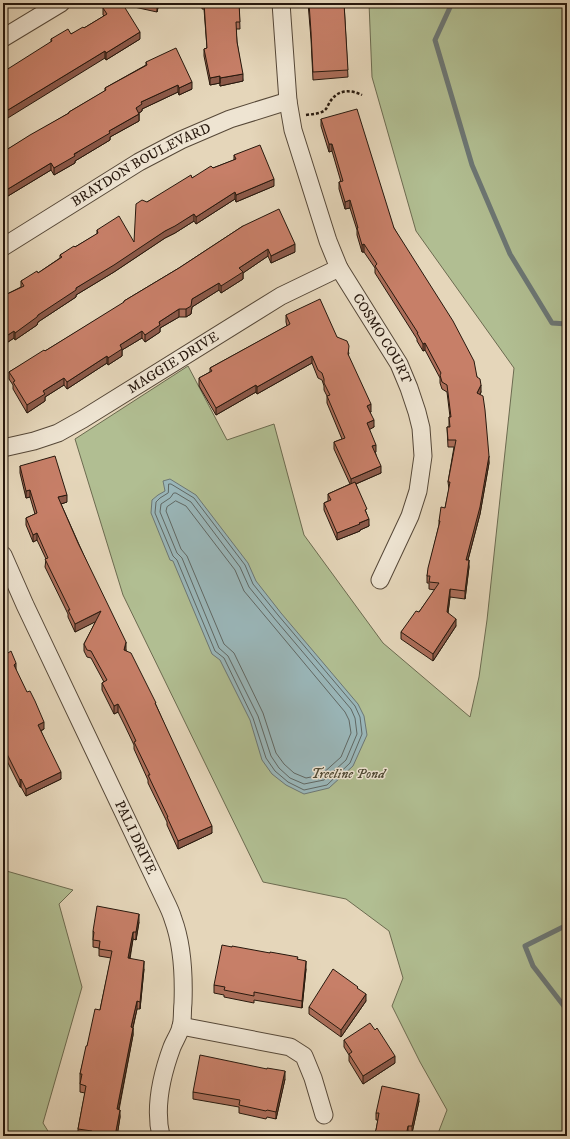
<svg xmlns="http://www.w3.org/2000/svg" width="570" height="1139" viewBox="0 0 570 1139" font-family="'IM FELL DW Pica',serif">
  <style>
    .green { fill: #b1be92; stroke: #6c6b50 }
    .water { fill: #9ab7ba; stroke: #6c7775 }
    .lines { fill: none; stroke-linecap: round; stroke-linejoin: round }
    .shore { stroke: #606864; stroke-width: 1 }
    .stream { stroke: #6c7775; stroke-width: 5 }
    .minor-casing { stroke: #564838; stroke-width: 19 }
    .path { stroke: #27180d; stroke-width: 2.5; stroke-dasharray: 3 2; stroke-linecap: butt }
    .minor { stroke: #eee4d2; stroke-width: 17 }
    .wall { fill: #ab6d59; stroke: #27180d }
    .shaded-wall { fill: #8b5949; stroke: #27180d }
    .building { fill: #c77f68; stroke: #27180d }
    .labels { text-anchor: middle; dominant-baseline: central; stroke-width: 3; stroke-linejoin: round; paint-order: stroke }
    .street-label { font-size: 14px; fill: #27180d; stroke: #eee4d2 }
    .park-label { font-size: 14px; font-style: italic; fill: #504a35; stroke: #eee4d2 }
  </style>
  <rect width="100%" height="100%" fill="#e5d6ba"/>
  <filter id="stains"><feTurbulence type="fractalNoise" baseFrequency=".005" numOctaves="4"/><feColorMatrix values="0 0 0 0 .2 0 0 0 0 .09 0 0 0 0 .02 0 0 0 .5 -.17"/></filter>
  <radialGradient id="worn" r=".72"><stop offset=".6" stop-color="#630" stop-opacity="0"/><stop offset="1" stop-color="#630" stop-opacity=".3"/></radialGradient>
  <path class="green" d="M369,3H567V1136H437L447,1110L420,1062L392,1006L403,978L389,931L346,899L263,882L123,595L75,439L188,366L227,440L274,424L304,535L383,643L470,717L479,677L487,620L514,368L416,231L372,77Z
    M3,870L73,890L59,904L82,987L43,1123L51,1136H3Z"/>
  <path class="water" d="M170,479L196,495L248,563L256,581L281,613L358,704L364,716L367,735L353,766L329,788L304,794L286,785L272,774L262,760L250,720L220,660L212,654L173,561L170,560L151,513L152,500L158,495L165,491L163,481Z"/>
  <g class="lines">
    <path class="shore" d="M169,484H171L194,498L245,565L253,584L278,615L355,706L360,717L362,734L350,763L327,785L304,790L288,782L275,771L266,758L253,718L224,658L215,651L177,560L173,556L155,513L156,502L160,498L168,493Z
      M174,493H176L191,502L240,567L249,587L274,618L351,709L355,718L357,734L346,760L324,780L304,784L290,778L279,768L271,756L258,716L228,656L219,648L182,558L177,553L160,512L161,504L170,498Z
      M176,501L186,506L235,570L244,591L270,622L345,712L349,720L351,733L341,757L321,775L306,778L294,773L284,764L276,753L263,713L234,653L224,644L187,556L181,549L166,511L167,507Z"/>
    <path class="stream" d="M452,3L435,40L472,165L510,254L552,323L567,324
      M567,925L525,946L533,966L567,1010"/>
    <g class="minor-casing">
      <g id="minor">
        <path id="s1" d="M281,3L288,101L293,130L328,241L339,268L399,364L409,388L417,412L421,428L423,456L418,491L410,516L380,580"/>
        <path d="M3,38L61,3"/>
        <path id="s2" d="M3,247L139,162L181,140L230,119L288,101"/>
        <path id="s3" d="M3,448L34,441L58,433L83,419L281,296L339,268"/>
        <path id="s4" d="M3,555L25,605L165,900C168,906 171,912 173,919C183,946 184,975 183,1003C182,1011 183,1020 181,1027C179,1034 175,1040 172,1047C162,1074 154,1107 161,1136"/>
        <path d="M181,1026L290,1047L304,1056L313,1078L324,1115"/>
      </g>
    </g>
    <path class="path" d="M306,115C313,114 320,114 325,110C328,107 329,102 332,99C340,89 352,90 362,95"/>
    <use href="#minor" class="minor"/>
  </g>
  <path class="wall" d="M125,3H159L157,12L125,5Z
    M202,3H239L240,29H236L237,42L243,81L220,86V83L210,85L204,56V49L207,48L204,9H202Z
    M308,3H344L348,77L313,80L311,39Z
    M103,8L140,39L106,60L105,58L51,42V39L71,34L84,28L104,16L103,15Z
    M146,62L192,89L179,95L178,92L142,109V111L139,113V121L110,137V140L75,161V163L54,175L51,170L3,199V152L69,113V112L105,91V88L146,65Z
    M321,119L394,228L477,377L481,392L480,395L489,463L480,514L468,560L469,567L465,599L450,597L448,613L456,626L433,661L401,639V632L419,612L435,590L429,589V583H427V576L439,525V521L445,508L449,489L448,482L454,447H448L447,427H449V417H450L447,392L442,389L440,383V378L425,350L423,351L417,341V339L375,273V268L364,252H362L357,235V230L350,208L345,209L339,189V182H341L332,151L329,152L321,126Z
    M234,155L274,186L236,202L235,199L196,224L194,221L175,233L165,238L114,272L76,295V297L38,322L37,325L15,340L14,338L5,344L3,341V296L21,287V281L38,273L60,258V255L75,247L97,234V230L134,242L147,202L192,178L213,168L234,160Z
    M243,226L295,252L271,263L268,256L243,273V279L221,293L219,290L192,307L191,314L186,317H179L160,328V332L145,342L142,338L122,350V356L108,365L107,363L67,389L64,385L45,397V401L27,413L13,389V385L9,379V372L45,351L124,303V301L179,268Z
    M286,315L337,337L349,353L348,356L371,412H370L374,427L369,429L381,473L356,484L367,515L369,526L360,530V531L337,540L324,510V503L328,501V494L350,484L334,449V442L342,439L327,403V396L324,390V386L322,380L318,378L312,363L257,394L256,392L216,415L199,386V378L210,372V368L287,326L286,322Z
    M20,466L67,502L61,504L126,650V651L156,705L212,833L178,849L167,825V822L148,783V780L134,749V745L125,726L118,712L114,714L102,690V683L104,682L91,658L87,657L84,651V644L96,621L75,632L68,617V614L45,567L46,559L37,540L33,542L26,525V518L35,514L30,497L26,498L20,473Z
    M3,643L44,729L41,731L61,779L26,796L21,787H20L6,759V756L3,749Z
    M139,922L136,940L133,939L130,959L144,969L140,1009H137L133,1028V1035L119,1110L120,1117L117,1136H78V1129L85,1093L80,1092V1074L87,1046L100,1010L111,958L99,956V948L93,947V931Z
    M298,959L306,969L302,1008L254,1000V1003L224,997V995L214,993V985Z
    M358,989L366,1001L341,1037L309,1014V1007Z
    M344,1040L395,1063L363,1084L349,1061V1055L344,1047Z
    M285,1079L276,1119L267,1117L266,1119L239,1113V1107L193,1099V1092Z
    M419,1101L412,1133H408V1136H371L376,1130L378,1120H376V1113Z"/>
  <path class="shaded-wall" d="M157,3H159L157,12Z
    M140,32V39L106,60V53Z
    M105,51V58L3,121V113Z
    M243,74V81L220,86V78Z
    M220,76V83L210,85V78Z
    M192,82V89L179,95V88Z
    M178,85V92L142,109V111L136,115V108L141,102Z
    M139,114V121L110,137V140L75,161V163L54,175V168L109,131Z
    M329,144H332V151L329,152Z
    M51,163V170L3,199V192Z
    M274,179V186L236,202V195Z
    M235,192V199L196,224V217Z
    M350,200V208L345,209V202Z
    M194,214V221L175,233L165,238L114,272L76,295V297L38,322L37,325L15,340V333L38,315L76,288L165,231Z
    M295,244V252L271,263V256Z
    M364,244V252H362V245Z
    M268,249V256L243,273V279L221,293V286L239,268Z
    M219,283V290L192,307L191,314L186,317V309L192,299Z
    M179,309V317L160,328V332L145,342V335L159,322Z
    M14,331V338L5,344V337Z
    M142,331V338L122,350V356L108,365V358L120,345Z
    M425,343V350L423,351V344Z
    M107,356V363L67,389V382Z
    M312,356V363L257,394V387Z
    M64,378V385L45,397V401L27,413V405L43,391Z
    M256,385V392L216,415V408Z
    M481,385V392L477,400V393Z
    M371,404V412L367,413V406Z
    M374,420V427L367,431V423Z
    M376,445V452L372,453V446Z
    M489,456V463L480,514L466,567V560Z
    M381,466V473L351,486V479Z
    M30,490V497L26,498V491Z
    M67,495V502L58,505V497Z
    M369,519V526L360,530V531L337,540V533Z
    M37,533V540L33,542V535Z
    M469,560V567L465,599V591Z
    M450,589V597L447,620V612Z
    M101,611V619L75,632V624Z
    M456,619V626L433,661V654Z
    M126,642V650L124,658V650Z
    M16,663V670L14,665Z
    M118,704V712L114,714V706Z
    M44,722V729L38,732V725Z
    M61,772V779L26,796V789Z
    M21,779V787H20V780Z
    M212,826V833L178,849V841Z
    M139,914V922L136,940V932Z
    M133,932V939L128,966V958Z
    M144,961V969L140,1009V1002Z
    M306,961V969L302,1008V1001Z
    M366,994V1001L341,1037V1030Z
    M137,1001V1009L131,1035V1027Z
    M133,1028V1035L117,1117V1109Z
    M395,1056V1063L363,1084V1076Z
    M285,1071V1079L276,1119V1112Z
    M419,1094V1101L412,1133V1126Z
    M120,1110V1117L117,1136H115Z
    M408,1126V1136H406Z"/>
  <path class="building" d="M111,3H122L140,32L106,53L105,51L3,113V72L52,41L51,39L68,29L71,34L83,27L84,28L107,14L103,8Z
    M149,3H157V4Z
    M204,3H239L240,22H236L237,42L243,74L220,78V76L210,78L204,49L207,48Z
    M309,3H344L348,70L313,72L311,32Z
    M176,48L192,82L179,88L178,85L141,102L142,104L136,108L139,114L109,131L110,133L74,154L75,156L54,168L51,163L3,192V152L30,135L69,113V112L106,90L105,88L147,65L146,62Z
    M357,109L394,228L453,321L474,361L477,377L480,379L481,385L477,393L483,396L485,410L489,456L480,507L466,560H469L465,591L450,589L447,612L456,619L433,654L401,632L416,611L419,612L439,583L429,582L430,576H427L428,568L440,521H439L441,507L445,508L450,482H448L456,440H448L447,427H450L449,417H451L447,385L442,382L440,375L441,373L425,343L423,344L417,333H418L375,266L377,264L364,244L362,245L357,228H358L350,200L345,202L339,182L343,181L332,144H329L321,119Z
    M260,145L274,179L236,195L235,192L196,217L194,214L175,226L165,231L114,265L76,288V290L38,315L37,317L15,333L14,331L5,337L3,334V296L24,286L21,281L37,271L38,273L62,257L60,255L74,246L75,247L98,233L97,230L119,216L134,242L136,204L142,200L147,202L191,175L192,178L211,166L213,168L236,159L234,155Z
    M279,209L295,244L271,256L268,249L239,268L243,272L221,286L219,283L192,299L191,306L186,309H179L159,322L160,325L145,335L142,331L120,345L122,349L108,358L107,356L67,382L64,378L43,391L45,394L27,405L13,382L15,381L9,372L44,350L45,351L124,302V301L179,268L243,226Z
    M320,299L337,337L347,341L349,346L348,354L371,404L367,406L374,420L367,423L376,445L372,446L381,466L351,479L334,442L345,438L327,396L330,395L324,383V379L322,373L318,370L312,356L257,387L256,385L216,408L199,378L212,371L210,368L290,324L286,315Z
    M55,456L67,495L58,497L78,543L126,642L124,650L131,653L156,703H155L212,826L178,841L167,817H168L148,775H150L134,742L136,741L125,718L118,704L114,706L102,683L107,680L91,651L87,650L84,644L101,611L75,624L68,610H70L45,559L48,558L37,533L33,535L26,518L37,513L30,490L26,491L20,466Z
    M355,482L367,509L365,510L369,519L359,523L360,524L337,533L324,503L331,500L328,494Z
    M3,643L8,653L11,651L16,663L14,665L27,692L30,691L35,701L44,722L38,725L61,772L26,789L21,779L20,780L6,752L7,751L3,742Z
    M97,906L139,914L136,932H133L128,958L144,961L140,1002L137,1001L131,1027L133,1028L117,1109L120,1110L115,1136H91L92,1131L78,1129L86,1086L80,1084L82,1074H80L86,1046H87L95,1009L100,1010L112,951L99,949L100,941L93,940L94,932L93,931Z
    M222,945L232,947V946L270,953V952L298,957L297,959L306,961L302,1001L254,992V996L224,990L225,987L214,985Z
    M333,969L358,987L357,988L366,994L341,1030L309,1007Z
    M370,1023L375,1030L377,1028L395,1056L363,1076L349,1054L352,1052L344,1040Z
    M200,1055L267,1069V1068L285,1071L276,1112L267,1110L266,1111L239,1105L240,1100L193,1092Z
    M382,1086L419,1094L412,1126H408L406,1136H371L376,1130L379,1113H376Z
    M205,1133L208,1134L209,1133L226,1136H204Z"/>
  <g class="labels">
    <g class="street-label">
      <text stroke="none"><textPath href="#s2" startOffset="161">BRAYDON BOULEVARD</textPath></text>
      <text stroke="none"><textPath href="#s1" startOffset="356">COSMO COURT</textPath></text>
      <text stroke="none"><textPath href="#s3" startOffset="192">MAGGIE DRIVE</textPath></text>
      <text stroke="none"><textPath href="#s4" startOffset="312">PALI DRIVE</textPath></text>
    </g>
    <g class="park-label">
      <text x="348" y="774">Treeline Pond</text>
    </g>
  </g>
  <rect width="570" height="1139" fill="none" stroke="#e5d6ba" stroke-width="16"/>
  <rect x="4" y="4" width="562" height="1131" fill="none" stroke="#27180d" stroke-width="2"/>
  <rect x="8" y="8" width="554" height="1123" fill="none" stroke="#27180d"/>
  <rect width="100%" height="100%" filter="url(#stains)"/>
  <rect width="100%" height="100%" fill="url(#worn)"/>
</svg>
